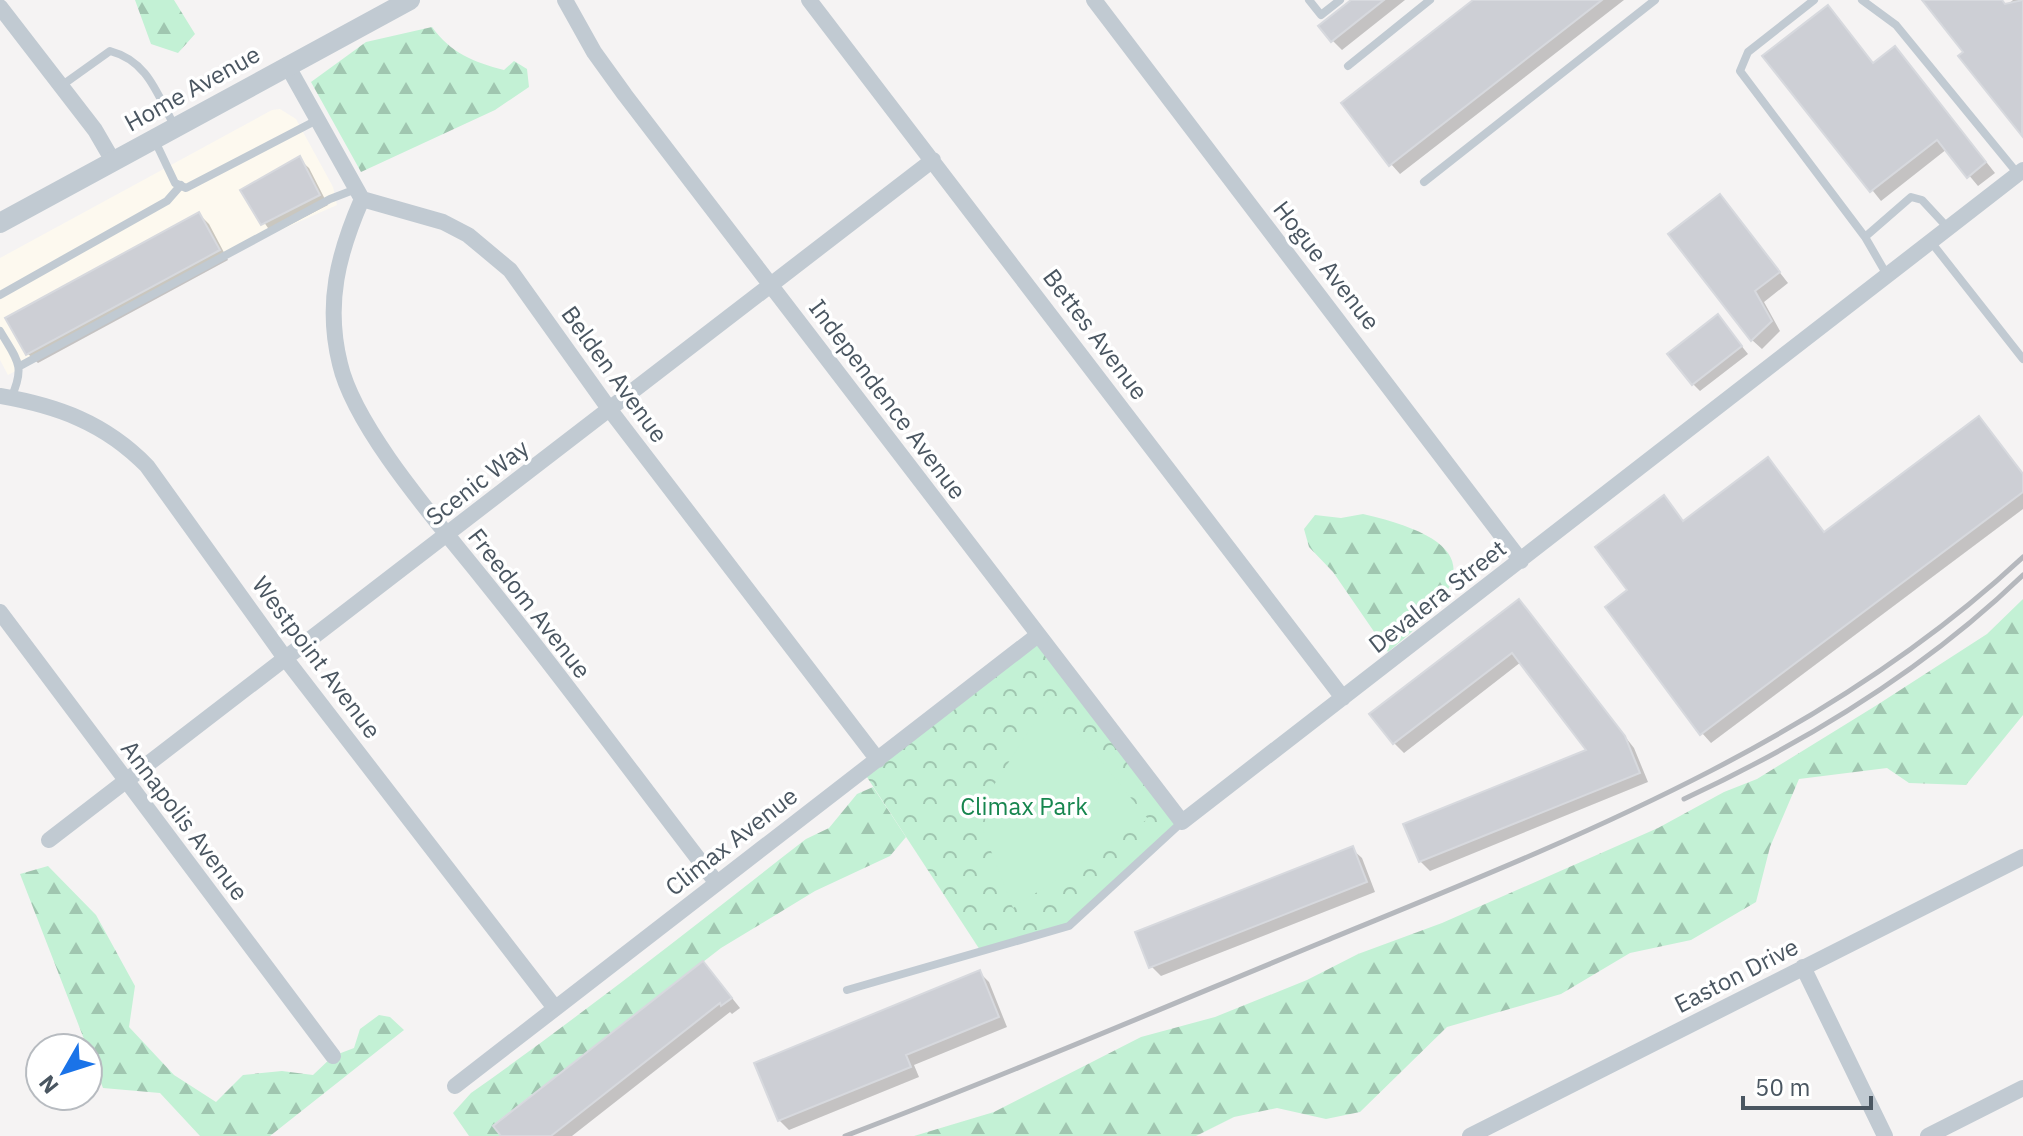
<svg xmlns="http://www.w3.org/2000/svg" width="2023" height="1136" viewBox="0 0 2023 1136" font-family="'IBM Plex Sans',sans-serif">
  <style>
    .commercial { fill: #fdf9ef }
    .forest { fill: url(#forest-firs) }
    .park { fill: url(#park-crowns) }
    .garden { fill: #c3f1d5 }
    .shadow { fill: #0003 }
    .building { fill: #cdcfd5; stroke: #d7d9de; stroke-width: 2 }
    .lines { fill: none; stroke-linecap: round; stroke-linejoin: round }
    .service { stroke: #c1cad2; stroke-width: 8 }
    .minor { stroke: #c1cad2; stroke-width: 16 }
    .tertiary { stroke: #c1cad2; stroke-width: 20 }
    .rail { stroke: #b5b8bd; stroke-width: 5 }
    .labels { text-anchor: middle; dominant-baseline: central; stroke-width: 7; stroke-linejoin: round; paint-order: stroke }
    .street-label { font-size: 24px; fill: #4a5661; stroke: #fff }
    .park-label { font-size: 24px; fill: #17864f; stroke: #fff }
  </style>
  <defs>
    <pattern id="forest-firs" width="22" height="20" patternUnits="userSpaceOnUse" patternTransform="scale(2)"><rect width="22" height="20" fill="#c3f1d5"/><path d="M5 1l3.5 6h-7zM16 11l3.5 6h-7z" fill="#a0c6b0"/></pattern>
    <pattern id="park-crowns" width="20" height="18" patternUnits="userSpaceOnUse" patternTransform="scale(2)"><rect width="20" height="18" fill="#c3f1d5"/><path d="M2 6a3 3 0 1 1 6 0M12 15a3 3 0 1 1 6 0" fill="none" stroke="#a0c6b0"/></pattern>
  </defs>
  <rect width="100%" height="100%" fill="#f5f3f3"/>
  <path class="commercial" d="M280,109L296,119L333,187L337,205L251,243L8,375L0,360V258L272,110Z"/>
  <path class="forest" d="M135,0H174L195,34L178,53L151,44Z
    M432,27C451,53 473,62 504,70L514,61L527,69L529,87L495,110L361,172L311,82L366,42Z
    M1363,514C1484,542 1475,582 1388,652L1333,572L1309,547L1304,529L1315,515L1341,518Z
    M2023,599V715L1966,785L1909,783L1887,768L1799,779L1770,847L1756,902L1691,940L1630,953L1561,994L1447,1027L1360,1112L1326,1119L1277,1108L1234,1117L1196,1136H914L994,1112L1141,1037L1215,1017L1307,980L1358,954L1442,923L1658,828L1724,792L1757,779L1877,705L1987,634Z
    M873,787L906,837L890,856L815,891L721,948L493,1125L501,1136H469L453,1113L471,1093C586,1012 695,925 806,839L829,828L857,794Z
    M48,866L96,915L135,986L129,1027L174,1075L216,1102L243,1075L282,1071L313,1075L333,1056L354,1048L360,1029L379,1015L390,1017L404,1030L270,1136H200L160,1093L103,1088L20,874Z"/>
  <path class="park" d="M1038,635L1182,822L1069,926L980,950L863,771Z"/>
  <path class="garden" d="M1050,698L1148,819L1013,908L983,830L992,788Z"/>
  <path class="shadow" d="M1354,0H1405L1342,50L1332,40Z
    M1477,0H1624L1400,174L1391,164Z
    M1924,0H2002L2006,6L2013,0H2023V134L1961,57L1966,52Z
    M1837,17L1874,64L1904,58L1995,173L1978,186L1947,149L1881,201L1765,56Z
    M299,159L309,168L328,205L272,234L243,191Z
    M1720,196L1788,283L1764,302L1780,331L1762,349L1752,340Z
    M199,214L209,224L228,260L38,363L28,354Z
    M1724,324L1748,354L1700,391L1693,384Z
    M1979,418L2023,473V509L1711,743L1702,733L1630,591L1663,498L1684,522L1768,460L1826,534Z
    M1519,602L1634,748L1648,782L1430,871L1420,861L1590,751L1521,662L1404,753L1394,743Z
    M1352,849L1362,858L1375,892L1161,976L1151,966Z
    M712,973L740,1008L732,1014L730,1012L572,1136H504Z
    M980,973L989,982L1007,1027L914,1065L919,1077L789,1130L779,1120Z"/>
  <path class="building" d="M1351,0H1384L1331,42L1318,26Z
    M1473,0H1602L1389,166L1341,103Z
    M1922,0H2002L2005,4L2023,0L2022,136L1958,56L1963,52Z
    M1828,5L1873,63L1895,46L1986,162L1967,178L1937,140L1870,192L1762,56Z
    M300,156L320,195L261,225L240,190Z
    M1720,194L1780,272L1755,291L1772,321L1751,341L1668,234Z
    M199,212L220,250L26,355L5,318Z
    M1718,314L1742,346L1692,385L1667,354Z
    M1979,416L2023,474V492L1700,735L1605,607L1627,590L1595,547L1664,495L1683,521L1768,457L1824,532Z
    M1519,599L1625,736L1640,773L1419,862L1403,824L1586,750L1512,653L1393,744L1369,714Z
    M1353,846L1367,882L1149,968L1135,932Z
    M703,961L732,998L721,1006L720,1003L551,1136H501L493,1126Z
    M980,970L999,1017L906,1055L911,1067L778,1121L754,1063Z"/>
  <g class="lines">
    <path class="service" d="M1309,0L1321,15L1340,0
      M1814,0L1748,52L1740,71L1865,237
      M1862,0L1896,25L2018,174
      M1348,66L1430,0
      M61,86L110,51C148,61 157,94 175,127
      M155,141L175,183L186,188L317,120
      M1424,182L1655,0
      M1931,242L2023,359
      M1887,275L1865,237L1911,197L1922,200L1948,228
      M0,295L167,201L181,185
      M0,331C17,360 26,365 11,398
      M20,366L330,199L356,189
      M847,990L1069,926L1182,822"/>
    <path class="minor" d="M565,0L594,52L625,95L1182,822L2023,170
      M809,0L1343,698
      M1094,0L1521,561
      M0,7L95,130L113,161
      M287,65L362,199L443,222L468,235L510,270L610,410L878,760
      M362,199C338,254 325,304 340,364C355,429 440,525 483,579C563,678 638,781 716,882
      M0,396C58,406 105,423 147,466L285,658L555,1008
      M0,612L333,1056
      M49,840L933,160
      M1803,967L1885,1136
      M455,1086L1038,635
      M1470,1136L2023,857
      M1928,1136L2023,1088"/>
    <path class="tertiary" d="M0,223L410,0"/>
    <path class="rail" d="M1684,799C1806,742 1926,669 2023,575
      M845,1136C1006,1075 1165,1007 1325,941C1571,840 1825,742 2023,557"/>
  </g>
  <g class="labels">
    <g class="street-label">
      <text transform="translate(192 88) rotate(-29)">Home Avenue</text>
      <text transform="translate(1327 265) rotate(52)">Hogue Avenue</text>
      <text transform="translate(1096 334) rotate(53)">Bettes Avenue</text>
      <text transform="translate(615 374) rotate(54)">Belden Avenue</text>
      <text transform="translate(888 399) rotate(53)">Independence Avenue</text>
      <text transform="translate(477 482) rotate(-38)">Scenic Way</text>
      <text transform="translate(1437 596) rotate(-38)">Devalera Street</text>
      <text transform="translate(530 603) rotate(52)">Freedom Avenue</text>
      <text transform="translate(317 657) rotate(53)">Westpoint Avenue</text>
      <text transform="translate(185 820) rotate(53)">Annapolis Avenue</text>
      <text transform="translate(731 841) rotate(-38)">Climax Avenue</text>
      <text transform="translate(1736 975) rotate(-27)">Easton Drive</text>
    </g>
    <g class="park-label">
      <text x="1024" y="806">Climax Park</text>
    </g>
  </g>
  <g transform="translate(64 1072) rotate(231)"><circle r="38" fill="#ffffff" stroke="#b7bbc0" stroke-width="2"/>
  <path d="M0-6L14 30L0 20L-14 30Z" fill="#1a73e8"/>
  <text y="-12" font-size="22" font-weight="bold" text-anchor="middle" fill="#4a5661">N</text>
  </g>
  <path d="M1743 1096v12h128v-12" fill="none" stroke="#4a5661" stroke-width="4"/>
  <text x="1755" y="1096" font-size="24" fill="#4a5661" stroke="#ffffff" stroke-width="6" paint-order="stroke">50 m</text>
</svg>
